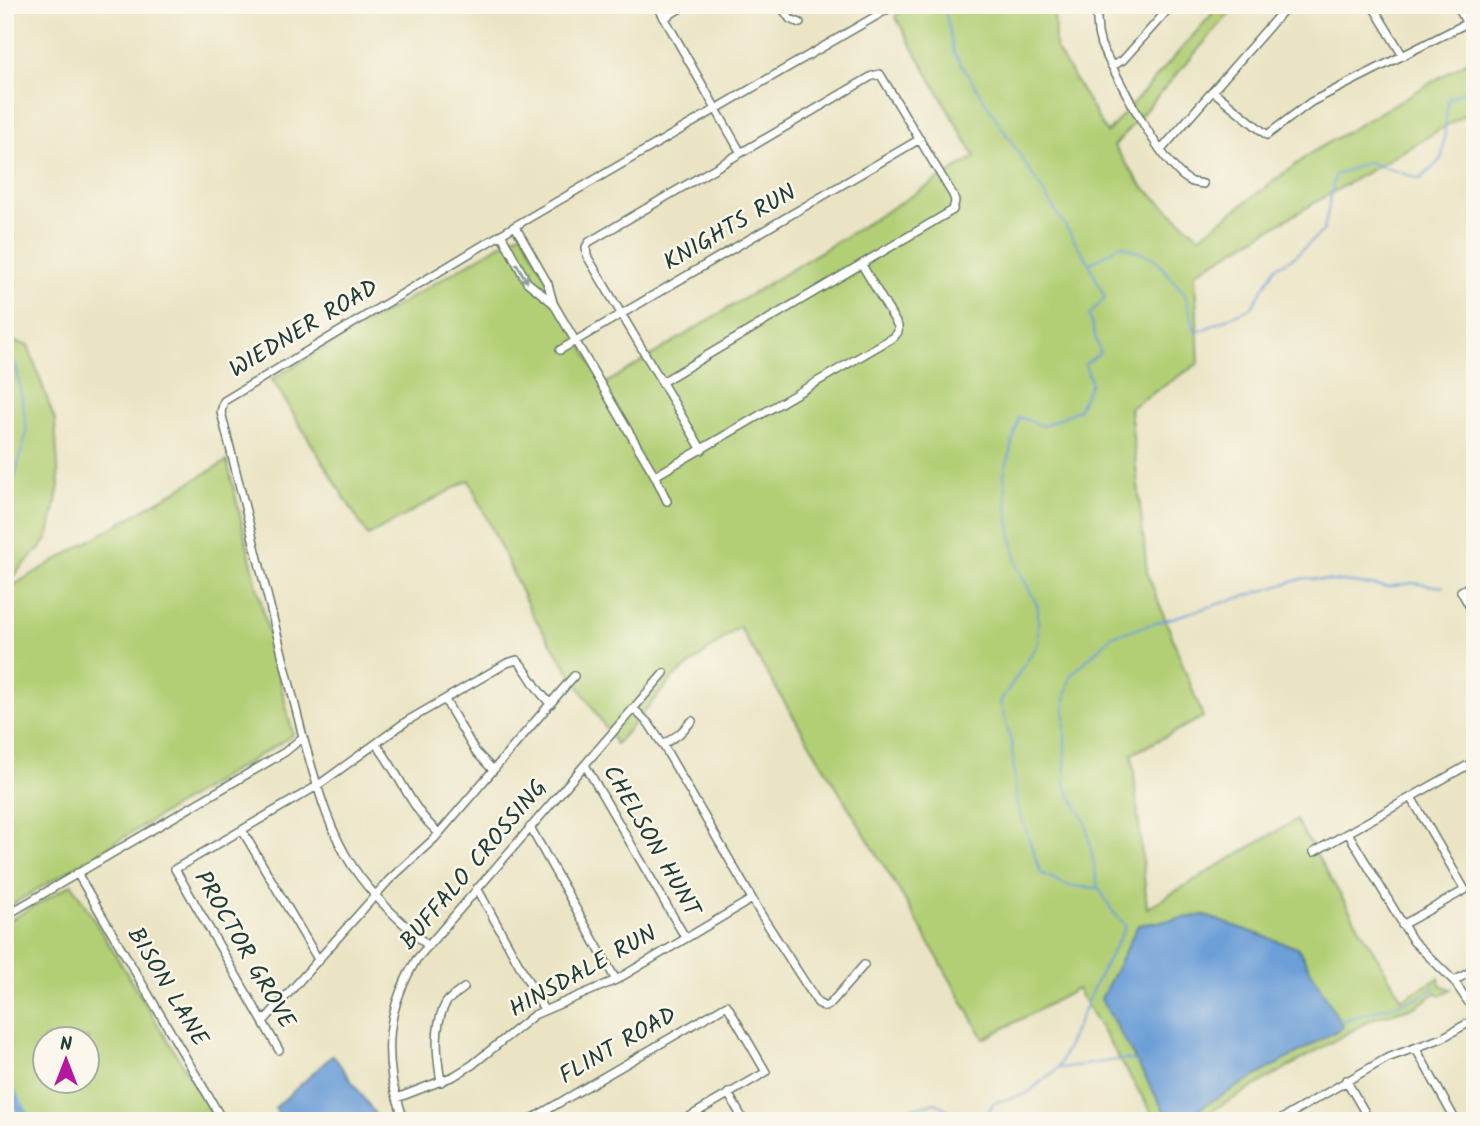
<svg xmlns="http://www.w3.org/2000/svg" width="1480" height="1126" viewBox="0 0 1480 1126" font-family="Kalam,sans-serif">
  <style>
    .green { fill: #b2cf76; stroke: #688655; stroke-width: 2; fill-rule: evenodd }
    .water { fill: #6c9ed7; stroke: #466e86; stroke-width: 2 }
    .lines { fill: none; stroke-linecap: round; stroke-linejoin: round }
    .stream { stroke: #6c9ed7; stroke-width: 2 }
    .river { stroke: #6c9ed7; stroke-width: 10 }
    .minor-casing { stroke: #676; stroke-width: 10 }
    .minor { stroke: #fff; stroke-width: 7 }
    .oneway { stroke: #8f9e9a }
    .labels { text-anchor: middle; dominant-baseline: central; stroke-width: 5; stroke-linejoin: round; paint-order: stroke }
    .street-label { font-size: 24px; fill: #1f3d34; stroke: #fbf7ec }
  </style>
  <rect width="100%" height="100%" fill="#fbf7ec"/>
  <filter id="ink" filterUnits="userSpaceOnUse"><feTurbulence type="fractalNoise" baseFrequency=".0143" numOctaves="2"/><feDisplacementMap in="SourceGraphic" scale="14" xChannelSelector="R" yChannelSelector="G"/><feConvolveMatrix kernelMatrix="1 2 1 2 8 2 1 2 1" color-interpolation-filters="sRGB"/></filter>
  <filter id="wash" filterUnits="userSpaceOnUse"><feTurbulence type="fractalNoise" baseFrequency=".00686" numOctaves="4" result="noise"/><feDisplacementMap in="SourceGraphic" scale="28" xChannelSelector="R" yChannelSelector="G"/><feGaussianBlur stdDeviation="1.57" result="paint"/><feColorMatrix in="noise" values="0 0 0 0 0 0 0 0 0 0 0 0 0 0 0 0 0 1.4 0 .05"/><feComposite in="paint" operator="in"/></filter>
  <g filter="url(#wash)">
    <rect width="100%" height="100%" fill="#eae4c4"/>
    <path class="green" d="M912,5H1054L1055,47L1107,133L1220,5H1237L1114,146L1142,186L1199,237L1314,151L1475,57V109L1195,273L1199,363L1130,408L1147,572L1203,717L1132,754L1147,908L1296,820L1402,999L1439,978L1440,985L1451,989L1440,996L1437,992L1417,1006L1372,1019L1194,1121H1157L1077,989L984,1039L906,902L739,627L674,677L616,744L531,612L469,480L368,536L272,379L522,232L603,385L975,157L895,16Z
      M5,340L28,345L55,421L59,486L48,539L5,585Z
      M227,461L293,735L5,909V590Z
      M72,884L217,1121H5V923ZM46,1038H88V1080H46Z"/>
    <path class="water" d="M1203,915L1298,948L1343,1027L1177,1121H1170L1101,999L1138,925Z
      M333,1055L380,1121H282L275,1108Z"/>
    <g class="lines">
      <path class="stream" d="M944,5L954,53L1089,263L1105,298L1089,315L1100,353L1085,364L1091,383L1078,410L1043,426L1019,417L1004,474L1008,513L1017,566L1038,607V644L1000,702L1012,745L1017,805L1041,873L1069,886L1099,888L1113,912L1126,926L1097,980L1058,1068L1026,1094L993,1103L984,1121
        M1091,263L1121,245L1154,258L1185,294L1196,333L1252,307L1276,267L1294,257L1324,230L1335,175L1368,162L1420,179L1442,159L1448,99L1475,85
        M5,358L16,364L27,431L5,515
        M1098,887L1086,822L1065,786V697L1071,675L1112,636L1305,578L1388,587L1412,583L1444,587
        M1338,1022L1418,998L1435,987
        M1060,1068L1126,1059L1138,1062
        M902,1121L906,1109L936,1103L966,1121"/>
      <path class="river" d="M5,1083L28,1121"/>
    </g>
  </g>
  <g filter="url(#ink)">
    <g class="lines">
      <g class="minor-casing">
        <path id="minor" d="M657,5L741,153
          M780,5L790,19L800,23
          M1096,5L1098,33L1101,45C1117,76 1162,169 1192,182C1196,183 1200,183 1203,184
          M1372,5L1403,56
          M1457,5L1467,24
          M664,18L686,5
          M1112,66L1123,60L1172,5
          M1213,91L1267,135L1311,102L1475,19
          M1161,150L1288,5
          M515,226L548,284L553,303L655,476L667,501
          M501,234L527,282L553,303
          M560,350L920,139
          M662,382L953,210L955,201L953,195L880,74L872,76L589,242L586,247L587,256L702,450
          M655,476L894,337L898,332V326L862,265
          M1475,583L1461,591L1475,616
          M445,700L475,751L493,770
          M634,709L649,724L663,745L762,916L818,1003L825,1007L830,1004L864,965
          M303,737C316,781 327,828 353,867C373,897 400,921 427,945
          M376,744C399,772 411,810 439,833
          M663,745L679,734L692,721
          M585,765L685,937
          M530,827L616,980
          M242,830L319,961
          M1348,833L1413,941L1454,981L1475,1012
          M1314,852L1475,761
          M77,873L223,1121
          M477,888L544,1010
          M5,916L285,752L303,737L221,412L224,401L515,226L895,5
          M1402,925L1465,890L1411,797
          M1454,981L1475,969
          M263,1022L389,880L435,838L574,676
          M1416,1049L1456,1121
          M279,1050L175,869L317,786L407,721L507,663L517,660C531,674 534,689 551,704
          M1346,1080L1370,1121
          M441,1082C437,1058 433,1025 446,1003C450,997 458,993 464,988
          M728,1093L744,1121
          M397,1098L454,1076L472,1065L534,1015L616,980L752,899
          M402,1114L411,1121
          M403,1121C401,1106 394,1093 392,1079C385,1032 393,999 416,960L664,673
          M528,1121L727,1005L766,1072L682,1121
          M1278,1121L1387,1058L1442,1038L1475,1019"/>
      </g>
      <use href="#minor" class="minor"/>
    </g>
    <defs><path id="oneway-shaft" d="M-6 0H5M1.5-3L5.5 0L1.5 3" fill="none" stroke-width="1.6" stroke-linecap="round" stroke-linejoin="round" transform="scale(1.75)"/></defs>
    <use class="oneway" href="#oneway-shaft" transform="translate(522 273) rotate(59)"/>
  </g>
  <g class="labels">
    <g class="street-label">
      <text transform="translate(730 228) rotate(-30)">KNIGHTS RUN</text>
      <text transform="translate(304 329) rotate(-31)">WIEDNER ROAD</text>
      <text transform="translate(651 841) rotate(60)">CHELSON HUNT</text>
      <text transform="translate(474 865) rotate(-50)">BUFFALO CROSSING</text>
      <text transform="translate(244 950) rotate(60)">PROCTOR GROVE</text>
      <text transform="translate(583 972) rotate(-29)">HINSDALE RUN</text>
      <text transform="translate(167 987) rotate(59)">BISON LANE</text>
      <text transform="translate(618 1046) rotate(-30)">FLINT ROAD</text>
    </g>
  </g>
  <rect width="1480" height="1126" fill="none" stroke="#fbf7ec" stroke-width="28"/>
  <g transform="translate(66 1060)"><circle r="33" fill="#fbf7ec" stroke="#a3ada2" stroke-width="2"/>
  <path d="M0-5L12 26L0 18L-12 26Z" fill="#b5179e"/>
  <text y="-10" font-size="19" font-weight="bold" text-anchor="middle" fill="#1f3d34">N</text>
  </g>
</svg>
